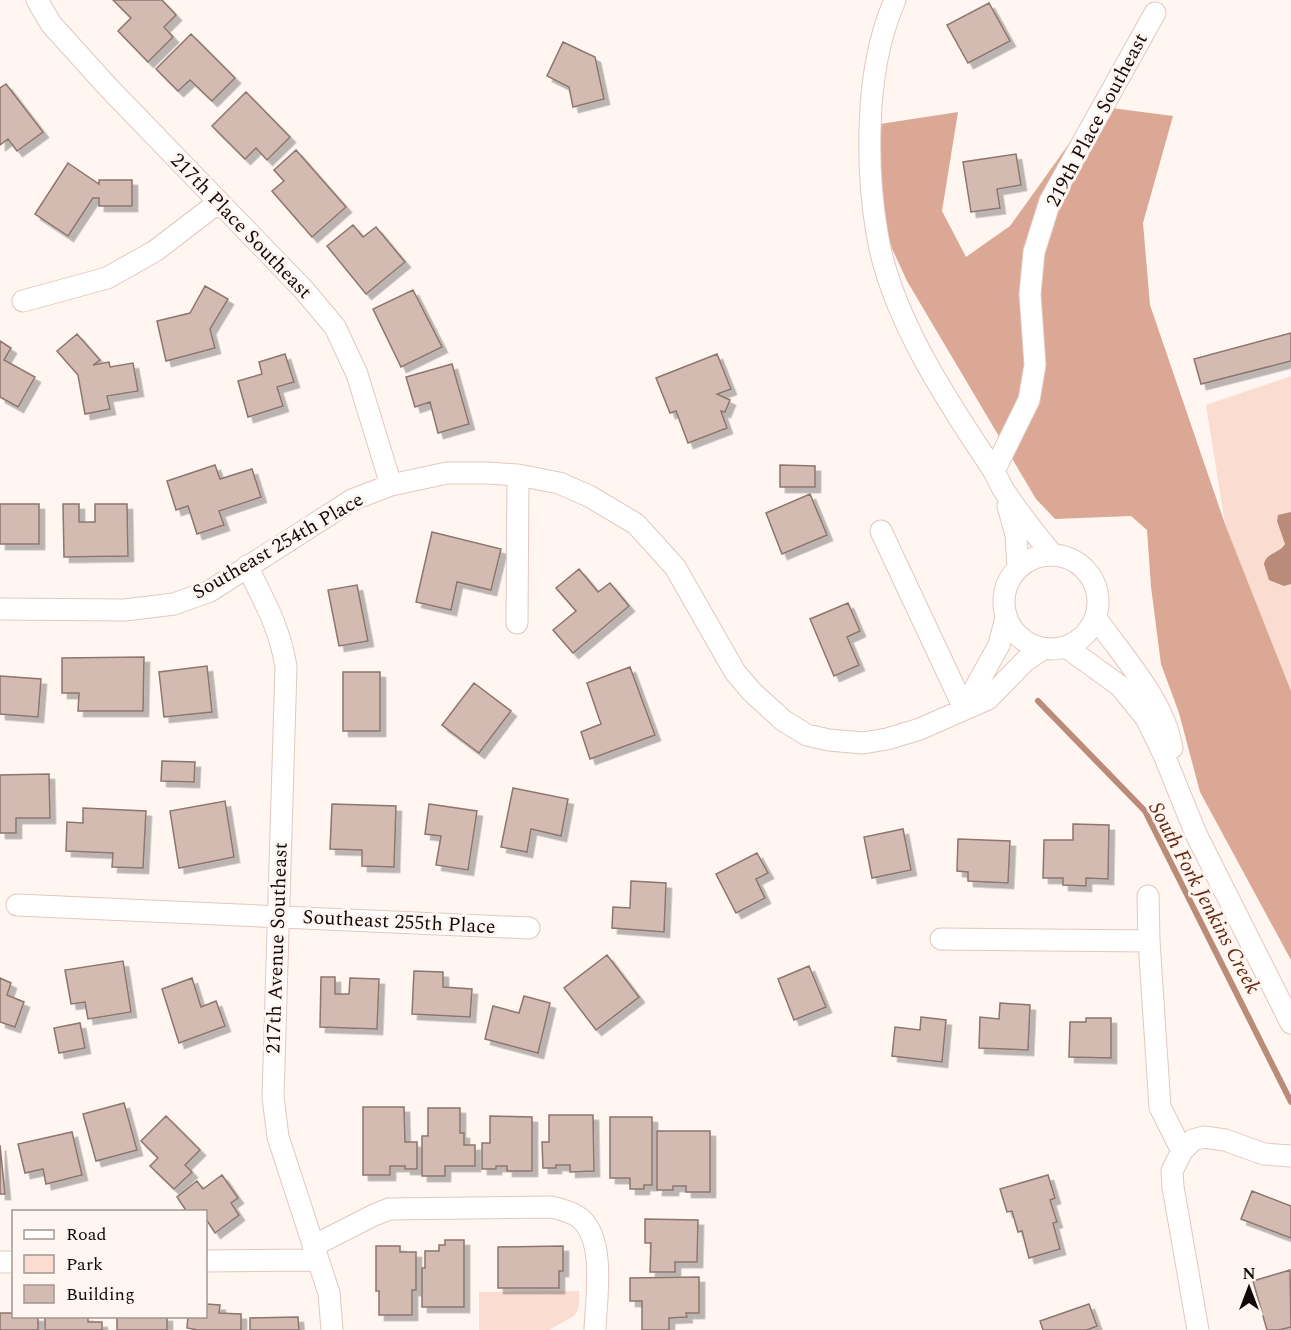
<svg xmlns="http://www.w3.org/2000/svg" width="1291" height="1330" viewBox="0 0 1291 1330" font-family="Spectral,serif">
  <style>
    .green { fill: #fbdcd0 }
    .forest { fill: #daa895 }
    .water { fill: #bb8b79 }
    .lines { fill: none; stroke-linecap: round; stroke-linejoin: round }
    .stream { stroke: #bb8b79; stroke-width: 6 }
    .building { fill: #d4bbb2; stroke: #8c766d; stroke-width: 1.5; filter: url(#shadow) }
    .minor-casing { stroke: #e1c8bf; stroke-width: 23 }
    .minor { stroke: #fff; stroke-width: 21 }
    .labels { text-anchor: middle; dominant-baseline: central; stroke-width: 6; stroke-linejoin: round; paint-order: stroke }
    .street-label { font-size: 20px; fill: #110907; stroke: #fff5f1 }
    .water-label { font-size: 21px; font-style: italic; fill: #65290f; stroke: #fff5f1 }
  </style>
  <defs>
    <filter id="shadow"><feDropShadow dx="5.5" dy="5.5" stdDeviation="0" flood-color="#0004"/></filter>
  </defs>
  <rect width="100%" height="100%" fill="#fff5f1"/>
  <path class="green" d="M1291,376V691L1225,524L1206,405Z
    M579,1291V1305L577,1312L572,1317L549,1330H479V1292Z"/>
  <path class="forest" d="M1096,106L1173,116L1143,223L1150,305L1225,524L1291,691V960L1200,792L1179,713L1161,664L1151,587L1147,530L1131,516L1055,519L1036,499L907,281L883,229L867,126L958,112L942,211L966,257L1010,226Z"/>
  <path class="water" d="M1291,512V584L1284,586L1269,580L1264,564C1266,553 1280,553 1285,544L1277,521L1278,515Z"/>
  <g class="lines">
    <path class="stream" d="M1038,701L1145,811L1291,1102"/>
  </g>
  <path class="building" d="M113,0H162L176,15L164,27L173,37L148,62L118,31L131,18Z
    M989,3L1010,41L968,63L947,25Z
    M191,34L235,78L212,101L190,80L178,91L156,69Z
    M563,42L595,57L604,99L573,107L569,87L547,76Z
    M6,84L43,132L17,151L8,139L0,145V88Z
    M246,92L290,137L267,160L256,148L245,159L212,126Z
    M296,150L346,207L312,237L272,191L284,181L274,170Z
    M1016,154L1021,185L997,189L1000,208L971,212L963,162Z
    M68,163L99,184V180H132V206H99V198H93L68,236L35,214Z
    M353,225L363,237L376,227L405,262L366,294L327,246Z
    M205,286L228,299L210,329L215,348L166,361L157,321L190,313Z
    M413,290L442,347L401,367L373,309Z
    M1291,333V361L1201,384L1194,359Z
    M77,334L100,360L93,365L109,362L110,367L133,363L138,391L107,396L110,409L85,414L78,375L57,351Z
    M0,341L11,348L4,360L35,377L18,407L0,397Z
    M285,354L294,382L277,387L283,406L248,417L238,381L262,374L259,362Z
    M717,354L731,389L717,394L730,400L725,412L721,411L727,428L688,443L676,411L670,413L656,378Z
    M452,364L469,424L438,433L430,402L415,407L406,377Z
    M215,465L220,479L252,469L261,497L219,511L224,525L197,534L188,506L176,510L167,481Z
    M780,465L815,466V487H780Z
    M810,494L827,535L782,554L766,513Z
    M0,504H39V544H0Z
    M63,504H79V522H95V504H127L128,556L64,557Z
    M432,532L501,549L491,590L457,582L451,610L416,602Z
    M579,569L598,592L610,583L629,606L573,653L553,630L576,611L556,588Z
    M357,585L368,641L339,646L328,590Z
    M848,603L860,631L847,637L859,665L834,676L810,619Z
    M144,657L143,711H78L79,693H62V658Z
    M207,666L212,712L164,717L159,672Z
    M630,667L655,735L590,759L581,732L601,724L587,683Z
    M343,672H380V731H343Z
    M0,676L41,679L38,717L0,714Z
    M474,683L511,711L479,753L442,725Z
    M162,761L195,762L194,782L161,781Z
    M49,774L50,818H16V833H0V775Z
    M513,788L568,799L561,836L531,829L527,852L501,847Z
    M225,801L234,857L179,868L170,811Z
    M332,804L396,806L394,867L362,866V850L330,849Z
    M429,804L477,811L468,870L436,865L441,836L425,834Z
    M83,808L146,811L143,868L112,867L113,853L66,851L67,822L83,823Z
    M1073,824L1109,825L1108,879L1086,878V886L1063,885V878H1043L1044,840H1073Z
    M903,829L911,870L872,878L864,837Z
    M958,839L1010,841L1008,883L968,881V872L957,871Z
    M757,853L768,873L756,879L765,898L736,913L716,874Z
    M631,881L666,883L664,932L612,928L613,907L630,908Z
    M607,955L639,997L596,1030L564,988Z
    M123,961L131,1012L88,1019L85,1002L71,1004L65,970Z
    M809,966L826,1007L794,1020L778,979Z
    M414,971L443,972V987L472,989L470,1017L412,1014Z
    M321,977H335V994H349L350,978L379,979L377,1029L320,1027Z
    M0,978L11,983L7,995L24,1002L15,1027L0,1022Z
    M192,978L201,1007L216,1001L225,1026L179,1043L162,989Z
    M524,996L550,1003L538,1053L485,1039L493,1006L519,1013Z
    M1000,1003L1030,1005L1028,1050L979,1048L980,1017L999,1019Z
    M921,1017L946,1020L942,1062L892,1056L895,1027L920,1030Z
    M1086,1018H1111V1058L1069,1057L1070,1022H1086Z
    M80,1023L85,1048L59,1053L54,1028Z
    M124,1103L137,1150L96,1161L83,1114Z
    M363,1107H404L405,1142H417V1169H405V1166H390V1175H363Z
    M428,1108H460V1133H464V1145H475V1166H445V1176H422V1136H428Z
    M549,1115H593L594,1171L570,1172V1165H556V1168H543L542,1142H549Z
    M166,1116L200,1150L185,1165L192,1172L174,1189L150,1166L158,1158L141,1141Z
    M490,1116L532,1117V1171H507V1166H496V1169H482V1143H490Z
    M610,1117H652V1185H644V1189H630V1178H610Z
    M657,1131H710V1192H686V1186H673V1190H657Z
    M72,1132L82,1175L46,1184L43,1169L25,1173L18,1144Z
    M0,1145L5,1194H0Z
    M222,1175L238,1198L231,1203L239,1215L215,1233L206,1219V1212H187L177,1197L197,1181L203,1189Z
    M1048,1175L1055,1198L1050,1200L1057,1222L1053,1223L1060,1249L1029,1258L1022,1231L1018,1232L1012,1211L1007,1212L1000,1189Z
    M1252,1191L1291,1206V1238L1241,1219Z
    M645,1219L698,1220L697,1262H675V1272H650L651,1243H645Z
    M445,1240H464V1307H422V1268H425V1251H439V1245H445Z
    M376,1246H400V1252H416V1290H412V1315H379V1291H376Z
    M563,1246V1271H559V1288H498V1247Z
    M1290,1270L1291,1327L1279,1330H1267L1253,1281Z
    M699,1277V1313H686L687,1317L669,1318V1330H642V1301H630V1278Z
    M206,1304L220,1305L219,1313L241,1314V1330H198L187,1328L188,1316H206Z
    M1089,1304L1097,1326L1087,1330H1043L1040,1321Z
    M0,1313H14V1316H38V1330H0Z
    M45,1316H88V1322H102V1330H45Z
    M117,1316H167V1330H117Z
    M298,1317L299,1330H250V1318Z"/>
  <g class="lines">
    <g class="minor-casing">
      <path id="minor" d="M37,0L51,24L107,86L304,290L335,327L357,374L391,485
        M895,0C877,41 871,85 870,129C869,164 871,198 877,233C890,314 945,398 990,465C995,473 999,481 1003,489C1018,512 1035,534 1053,555
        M23,301L107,278L155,251L219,202
        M994,471L1029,400L1035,365L1030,294L1034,252L1050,201L1155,13
        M1008,506L1016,535L1018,567
        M881,531L964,708
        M1004 602a47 47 0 1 1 94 0a47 47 0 1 1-94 0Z
        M247,566C264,601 280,628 286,667L273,1097L278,1137L329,1293L332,1330
        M0,609L125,610L174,604L210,591L352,500L391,485L447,473H487L518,475L559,483L589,496L636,524L675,567L735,672L752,692L784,721L807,735L829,740L863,743L887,739L920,729L988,699L1025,661L1043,649
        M1096,618C1123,657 1164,700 1172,748
        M517,623L518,475
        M1066,647L1120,686L1146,718L1164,755L1196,834L1291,1023
        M964,708L999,645L1006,618
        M1148,896L1149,941L1160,1107L1182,1151L1172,1171L1173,1187L1198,1330
        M17,905L529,928
        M941,939L1149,941
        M1182,1151L1193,1140L1204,1137L1225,1140L1264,1154L1291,1156
        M313,1246L374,1215L389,1209L551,1207C561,1209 573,1212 581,1219C606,1242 596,1299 595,1330
        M206,1261L317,1260
        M0,1262H14"/>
    </g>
    <use href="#minor" class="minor"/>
  </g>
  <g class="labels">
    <g class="street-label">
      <text transform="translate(1097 120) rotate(-62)">219th Place Southeast</text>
      <text transform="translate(241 226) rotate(46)">217th Place Southeast</text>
      <text transform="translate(278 546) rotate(-30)">Southeast 254th Place</text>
      <text transform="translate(399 922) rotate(3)">Southeast 255th Place</text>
      <text transform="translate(277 948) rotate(-88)">217th Avenue Southeast</text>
    </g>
    <g class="water-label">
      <text transform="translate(1204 898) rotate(62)">South Fork Jenkins Creek</text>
    </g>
  </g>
  <rect x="12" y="1210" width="195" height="108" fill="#fff5f1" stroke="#a09793" stroke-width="1.5"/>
  <rect x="24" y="1230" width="30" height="9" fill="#ffffff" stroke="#a09793" stroke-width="1.5"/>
  <text x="66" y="1240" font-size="18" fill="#110907">Road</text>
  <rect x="24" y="1255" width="30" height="18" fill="#fbdcd0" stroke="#a09793" stroke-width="1.5"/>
  <text x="66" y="1270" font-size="18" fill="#110907">Park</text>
  <rect x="24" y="1285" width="30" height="18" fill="#d4bbb2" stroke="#a09793" stroke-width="1.5"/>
  <text x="66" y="1300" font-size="18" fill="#110907">Building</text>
  <g transform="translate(1249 1288)" stroke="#fff5f1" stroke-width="4.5" paint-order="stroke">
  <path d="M0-4.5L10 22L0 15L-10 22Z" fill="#110907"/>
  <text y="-9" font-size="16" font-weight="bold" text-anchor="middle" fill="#110907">N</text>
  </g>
</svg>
